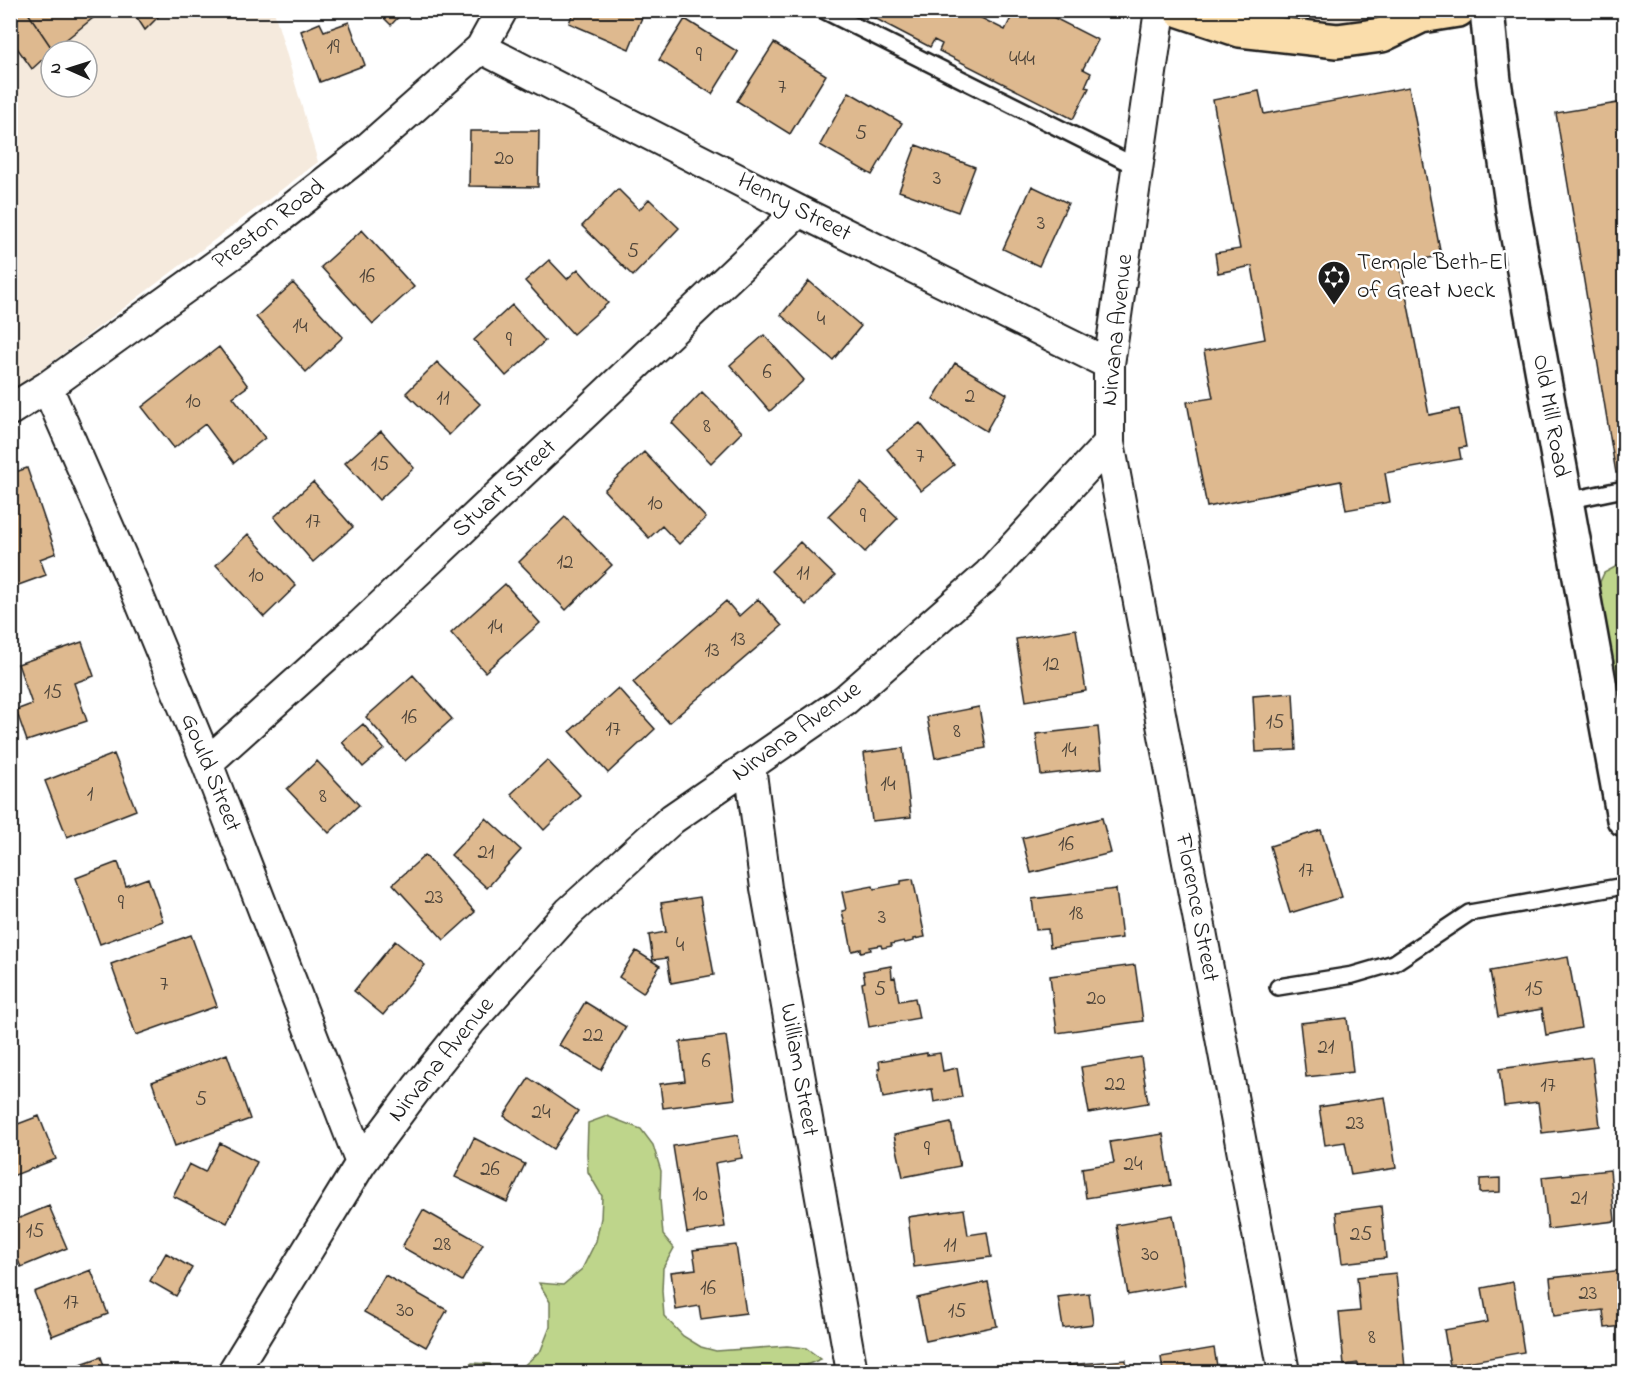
<svg xmlns="http://www.w3.org/2000/svg" width="1635" height="1383" viewBox="0 0 1635 1383" font-family="'Indie Flower',sans-serif">
  <style>
    .built { fill: #f5eadd; fill-rule: evenodd }
    .green { fill: #bed58b; stroke: #6d7854; stroke-width: 1.5 }
    .building { fill: #deb98f; stroke: #1c1c1c; stroke-width: 1.5 }
    .lines { fill: none; stroke-linecap: round; stroke-linejoin: round }
    .service-casing { stroke: #1c1c1c; stroke-width: 20 }
    .minor-casing { stroke: #1c1c1c; stroke-width: 34 }
    .tertiary-casing { stroke: #1c1c1c; stroke-width: 38 }
    .primary-casing { stroke: #1c1c1c; stroke-width: 38 }
    .service { stroke: #fff; stroke-width: 15 }
    .minor { stroke: #fff; stroke-width: 30 }
    .tertiary { stroke: #fff; stroke-width: 33 }
    .primary { stroke: #faddab; stroke-width: 33 }
    .labels { text-anchor: middle; dominant-baseline: central; stroke-width: 5; stroke-linejoin: round; paint-order: stroke }
    .number-label { font-size: 21px; fill: #4c4339 }
    .street-label { font-size: 24px; fill: #1c1c1c; stroke: #fff }
    .poi-label { font-size: 24px; fill: #1c1c1c; stroke: #fff; text-anchor: start }
  </style>
  <rect width="100%" height="100%" fill="#fff"/>
  <filter id="ink" filterUnits="userSpaceOnUse"><feTurbulence type="fractalNoise" baseFrequency=".0167" numOctaves="2"/><feDisplacementMap in="SourceGraphic" scale="12" xChannelSelector="R" yChannelSelector="G"/><feConvolveMatrix kernelMatrix="1 2 1 2 8 2 1 2 1" color-interpolation-filters="sRGB"/></filter>
  <g filter="url(#ink)">
    <path class="built" d="M1421,10L1382,35L1180,11Z
      M11,11H274L318,162L36,374L11,390ZM51,51H87V87H51Z"/>
    <path class="green" d="M1617,566L1624,573V754L1599,610L1600,582L1604,573Z
      M607,1116L641,1129L653,1145L661,1171L660,1199L663,1235L674,1248L663,1268L662,1291L664,1316L683,1336L701,1347L716,1351L787,1346L806,1348L821,1359L789,1372H517L541,1350L550,1327V1302L539,1283L563,1285L582,1269L596,1241L601,1218L602,1196L588,1172L587,1154L588,1123Z
      M472,1363L490,1364L493,1372H460Z"/>
    <path class="building" d="M10,10H26L53,50L32,69L10,38Z
      M26,10H103L53,50Z
      M132,10H165L145,30Z
      M376,10H405L391,25Z
      M574,10H645L629,49L569,23Z
      M859,10H985L981,18L1005,30L1015,10H1039L1098,40L1083,69L1091,73L1085,87L1089,88L1073,119L939,51L942,44L934,40L930,47Z
      M685,19L738,52L712,94L659,60Z
      M349,22L365,65L320,82L301,31L320,23L324,31Z
      M774,43L826,75L790,134L737,101Z
      M1409,87L1441,256L1400,263L1429,415L1459,409L1466,447L1459,448L1461,459L1385,473L1390,502L1346,510L1341,481L1207,507L1187,402L1213,398L1204,351L1265,339L1252,266L1218,273L1215,253L1240,249L1213,100L1259,91L1264,114Z
      M849,92L902,123L872,175L820,145Z
      M1624,102V471L1616,473L1556,113Z
      M470,131H539L538,187L469,186Z
      M916,145L975,167L958,212L899,191Z
      M1032,186L1068,203L1039,266L1003,249Z
      M618,189L639,210L649,199L679,228L633,276L582,226Z
      M362,230L414,287L373,324L321,267Z
      M549,260L567,279L578,269L608,303L573,334L525,281Z
      M809,281L861,326L833,360L781,315Z
      M293,283L343,337L306,372L256,317Z
      M512,305L545,341L506,376L474,340Z
      M764,335L804,380L770,411L730,365Z
      M219,347L248,386L233,397L265,438L234,463L205,424L174,448L142,407Z
      M437,362L480,404L449,435L406,393Z
      M955,363L1007,394L986,431L933,399Z
      M702,392L742,432L711,463L672,423Z
      M920,423L954,465L921,491L887,449Z
      M381,431L414,468L379,500L345,463Z
      M644,452L706,518L679,544L662,526L649,538L604,490Z
      M27,468L56,553L40,559L46,575L13,587L10,580V474Z
      M313,482L353,527L313,562L274,517Z
      M861,483L898,518L865,552L828,516Z
      M565,517L612,565L566,610L519,562Z
      M248,534L296,586L264,617L216,565Z
      M800,542L835,576L806,605L771,571Z
      M505,584L540,623L485,672L451,633Z
      M758,599L782,626L669,723L633,682L726,601L739,616Z
      M1076,629L1086,691L1026,701L1016,639Z
      M82,642L94,676L74,683L87,721L27,741L16,710L32,704L18,664Z
      M413,675L452,719L405,761L366,717Z
      M618,688L655,729L608,773L570,731Z
      M1293,693L1296,750L1256,752L1253,696Z
      M979,707L986,748L935,758L927,717Z
      M363,724L384,749L363,767L342,742Z
      M1098,727L1102,768L1041,775L1036,734Z
      M903,748L911,817L872,821L864,753Z
      M114,754L136,810L67,837L45,781Z
      M547,760L580,795L544,830L511,794Z
      M317,761L359,805L329,833L287,789Z
      M486,818L521,850L487,888L451,855Z
      M1102,818L1111,853L1031,873L1022,838Z
      M1321,830L1342,897L1290,913L1270,846Z
      M425,855L475,912L444,940L393,884Z
      M118,862L126,886L148,878L163,921L100,944L76,878Z
      M913,879L925,937L914,939V941L905,943L904,941L891,944L892,946L882,948L881,945L870,947L871,950L861,952V949L852,951L847,925H845L842,911L846,910L842,892L873,886L874,889L901,884V881Z
      M1116,889L1122,938L1050,947L1048,929L1036,930L1032,899Z
      M700,897L714,975L671,983L667,958L653,960L649,935L666,932L661,903Z
      M191,935L217,1006L136,1035L111,964Z
      M395,941L425,965L383,1015L354,991Z
      M636,951L660,966L643,993L619,977Z
      M1568,957L1581,1028L1546,1035L1542,1009L1498,1017L1490,971Z
      M1135,965L1143,1021L1057,1033L1050,976Z
      M891,966L892,978L895,977L899,1001L915,998L919,1018L869,1027L862,983L865,982L863,971Z
      M585,1002L626,1027L601,1070L559,1045Z
      M1347,1018L1353,1072L1306,1077L1300,1023Z
      M726,1036L735,1099L663,1108L660,1084L685,1081L680,1042Z
      M927,1053V1055L940,1053L943,1071L957,1068L962,1097L934,1102L932,1089L883,1098L878,1069H880L879,1061Z
      M227,1054L250,1119L175,1146L152,1082Z
      M1141,1057L1148,1103L1089,1113L1081,1067Z
      M1592,1057L1600,1126L1542,1133L1538,1102L1504,1106L1499,1069Z
      M529,1078L578,1111L553,1149L504,1116Z
      M1385,1097L1396,1168L1351,1175L1345,1142L1325,1145L1319,1107Z
      M39,1116L56,1159L10,1177V1127Z
      M951,1123L960,1166L903,1177L894,1135Z
      M1163,1134L1171,1185L1086,1198L1082,1168L1114,1163L1110,1142Z
      M738,1135L742,1158L715,1163L725,1227L687,1233L673,1146Z
      M474,1138L525,1164L507,1202L455,1177Z
      M220,1143L257,1162L227,1223L173,1196L189,1164L205,1172Z
      M1610,1170L1615,1221L1548,1229L1542,1177Z
      M1500,1178V1192L1480,1193V1179Z
      M49,1206L67,1248L21,1267L10,1242V1222Z
      M1381,1206L1386,1258L1342,1263L1336,1212Z
      M964,1209L968,1235L987,1232L991,1257L914,1267L908,1217Z
      M423,1210L483,1244L462,1281L402,1247Z
      M1173,1215L1185,1285L1128,1295L1116,1225Z
      M736,1245L746,1313L701,1319L699,1306L676,1310L671,1272L696,1269L693,1250Z
      M166,1253L192,1268L176,1296L150,1281Z
      M91,1270L108,1314L52,1336L34,1292Z
      M1624,1270V1326L1605,1328L1603,1310L1554,1316L1550,1278Z
      M1396,1273L1405,1368L1359,1372L1358,1363L1344,1365L1339,1313L1360,1311L1357,1277Z
      M385,1275L447,1310L426,1347L364,1312Z
      M988,1282L997,1326L926,1341L917,1298Z
      M1513,1282L1524,1352L1450,1365L1444,1330L1488,1322L1482,1288Z
      M1089,1293L1093,1324L1063,1328L1058,1297Z
      M1214,1348L1218,1372H1163L1161,1357Z
      M101,1357L106,1372H58Z
      M1126,1360L1127,1372H1068L1067,1365Z"/>
    <g class="lines">
      <g class="service-casing">
        <path id="service" d="M823,10L1137,167
          M1566,501L1624,489
          M1278,987L1353,975L1394,963L1469,913L1624,886"/>
      </g>
      <g class="minor-casing">
        <path id="minor" d="M481,48L799,211L1109,364
          M47,387L132,581L207,763L361,1163
          M10,410L47,387L246,244L360,155L481,48L502,10
          M1109,443L1284,1372
          M207,763L361,625L799,211
          M750,766L766,888L852,1372
          M233,1372L361,1163L417,1088L470,1022L569,912L672,819L845,700L989,574L1109,443V364L1160,10"/>
      </g>
      <g class="tertiary-casing">
        <path id="tertiary" d="M1487,10L1494,81L1513,210L1624,819"/>
      </g>
      <g class="primary-casing">
        <path id="primary" d="M1180,10L1240,30L1337,41L1382,35L1421,16L1458,10"/>
      </g>
      <use href="#service" class="service"/>
      <use href="#minor" class="minor"/>
      <use href="#tertiary" class="tertiary"/>
      <use href="#primary" class="primary"/>
    </g>
  </g>
  <defs>
    <g id="synagogue-pin" transform="scale(1.725)"><path d="M0 17L-7.5 6A9.5 9.5 0 1 1 7.5 6Z" fill="#1c1c1c" stroke="#fff"/><path d="M0-6.5L5.6 3.2H-5.6ZM0 6.5L5.6-3.2H-5.6Z" fill="#fff"/></g>
  </defs>
  <g fill-rule="evenodd">
    <use href="#synagogue-pin" x="1334" y="277"/>
  </g>
  <g class="labels">
    <g class="number-label">
      <text x="333" y="48">19</text>
      <text x="699" y="56">9</text>
      <text x="1022" y="60">444</text>
      <text x="782" y="88">7</text>
      <text x="861" y="134">5</text>
      <text x="504" y="159">20</text>
      <text x="937" y="179">3</text>
      <text x="1041" y="224">3</text>
      <text x="633" y="252">5</text>
      <text x="367" y="277">16</text>
      <text x="821" y="320">4</text>
      <text x="300" y="327">14</text>
      <text x="509" y="341">9</text>
      <text x="767" y="373">6</text>
      <text x="970" y="397">2</text>
      <text x="443" y="399">11</text>
      <text x="193" y="402">10</text>
      <text x="707" y="427">8</text>
      <text x="920" y="457">7</text>
      <text x="380" y="465">15</text>
      <text x="655" y="504">10</text>
      <text x="863" y="517">9</text>
      <text x="313" y="522">17</text>
      <text x="565" y="563">12</text>
      <text x="803" y="574">11</text>
      <text x="256" y="576">10</text>
      <text x="495" y="628">14</text>
      <text x="738" y="640">13</text>
      <text x="712" y="651">13</text>
      <text x="1051" y="665">12</text>
      <text x="53" y="693">15</text>
      <text x="409" y="718">16</text>
      <text x="1275" y="723">15</text>
      <text x="613" y="730">17</text>
      <text x="957" y="732">8</text>
      <text x="1069" y="751">14</text>
      <text x="888" y="785">14</text>
      <text x="90" y="795">1</text>
      <text x="323" y="797">8</text>
      <text x="1066" y="845">16</text>
      <text x="486" y="853">21</text>
      <text x="1306" y="871">17</text>
      <text x="434" y="898">23</text>
      <text x="121" y="904">9</text>
      <text x="1076" y="914">18</text>
      <text x="882" y="918">3</text>
      <text x="680" y="946">4</text>
      <text x="164" y="985">7</text>
      <text x="880" y="990">5</text>
      <text x="1534" y="990">15</text>
      <text x="1096" y="999">20</text>
      <text x="593" y="1036">22</text>
      <text x="1326" y="1048">21</text>
      <text x="706" y="1062">6</text>
      <text x="1115" y="1085">22</text>
      <text x="1548" y="1086">17</text>
      <text x="201" y="1100">5</text>
      <text x="541" y="1113">24</text>
      <text x="1355" y="1124">23</text>
      <text x="927" y="1150">9</text>
      <text x="1133" y="1165">24</text>
      <text x="490" y="1170">26</text>
      <text x="700" y="1195">10</text>
      <text x="1579" y="1199">21</text>
      <text x="35" y="1232">15</text>
      <text x="1361" y="1235">25</text>
      <text x="442" y="1245">28</text>
      <text x="950" y="1246">11</text>
      <text x="1150" y="1255">30</text>
      <text x="708" y="1289">16</text>
      <text x="1588" y="1294">23</text>
      <text x="71" y="1303">17</text>
      <text x="405" y="1311">30</text>
      <text x="957" y="1312">15</text>
      <text x="1372" y="1338">8</text>
    </g>
    <g class="street-label">
      <text transform="translate(794 208) rotate(27)">Henry Street</text>
      <text transform="translate(269 225) rotate(-37)">Preston Road</text>
      <text transform="translate(1118 330) rotate(-84)">Nirvana Avenue</text>
      <text transform="translate(1550 416) rotate(80)">Old Mill Road</text>
      <text transform="translate(505 489) rotate(-43)">Stuart Street</text>
      <text transform="translate(797 732) rotate(-36)">Nirvana Avenue</text>
      <text transform="translate(210 773) rotate(68)">Gould Street</text>
      <text transform="translate(1196 908) rotate(79)">Florence Street</text>
      <text transform="translate(442 1060) rotate(-51)">Nirvana Avenue</text>
      <text transform="translate(798 1070) rotate(80)">William Street</text>
    </g>
    <g class="poi-label">
      <text x="1357" y="263">Temple Beth-El<tspan x="1357" dy="28">of Great Neck</tspan></text>
    </g>
  </g>
  <rect width="1635" height="1383" fill="none" stroke="#fff" stroke-width="36"/>
  <rect x="18" y="18" width="1599" height="1347" fill="none" stroke="#1c1c1c" stroke-width="2" filter="url(#ink)"/>
  <g transform="translate(69 69) rotate(273)"><circle r="28" fill="#ffffff" stroke="#a4a4a4" stroke-width="1.5"/>
  <path d="M0-4.5L10 22L0 15L-10 22Z" fill="#1c1c1c"/>
  <text y="-9" font-size="16" font-weight="bold" text-anchor="middle" fill="#1c1c1c">N</text>
  </g>
</svg>
